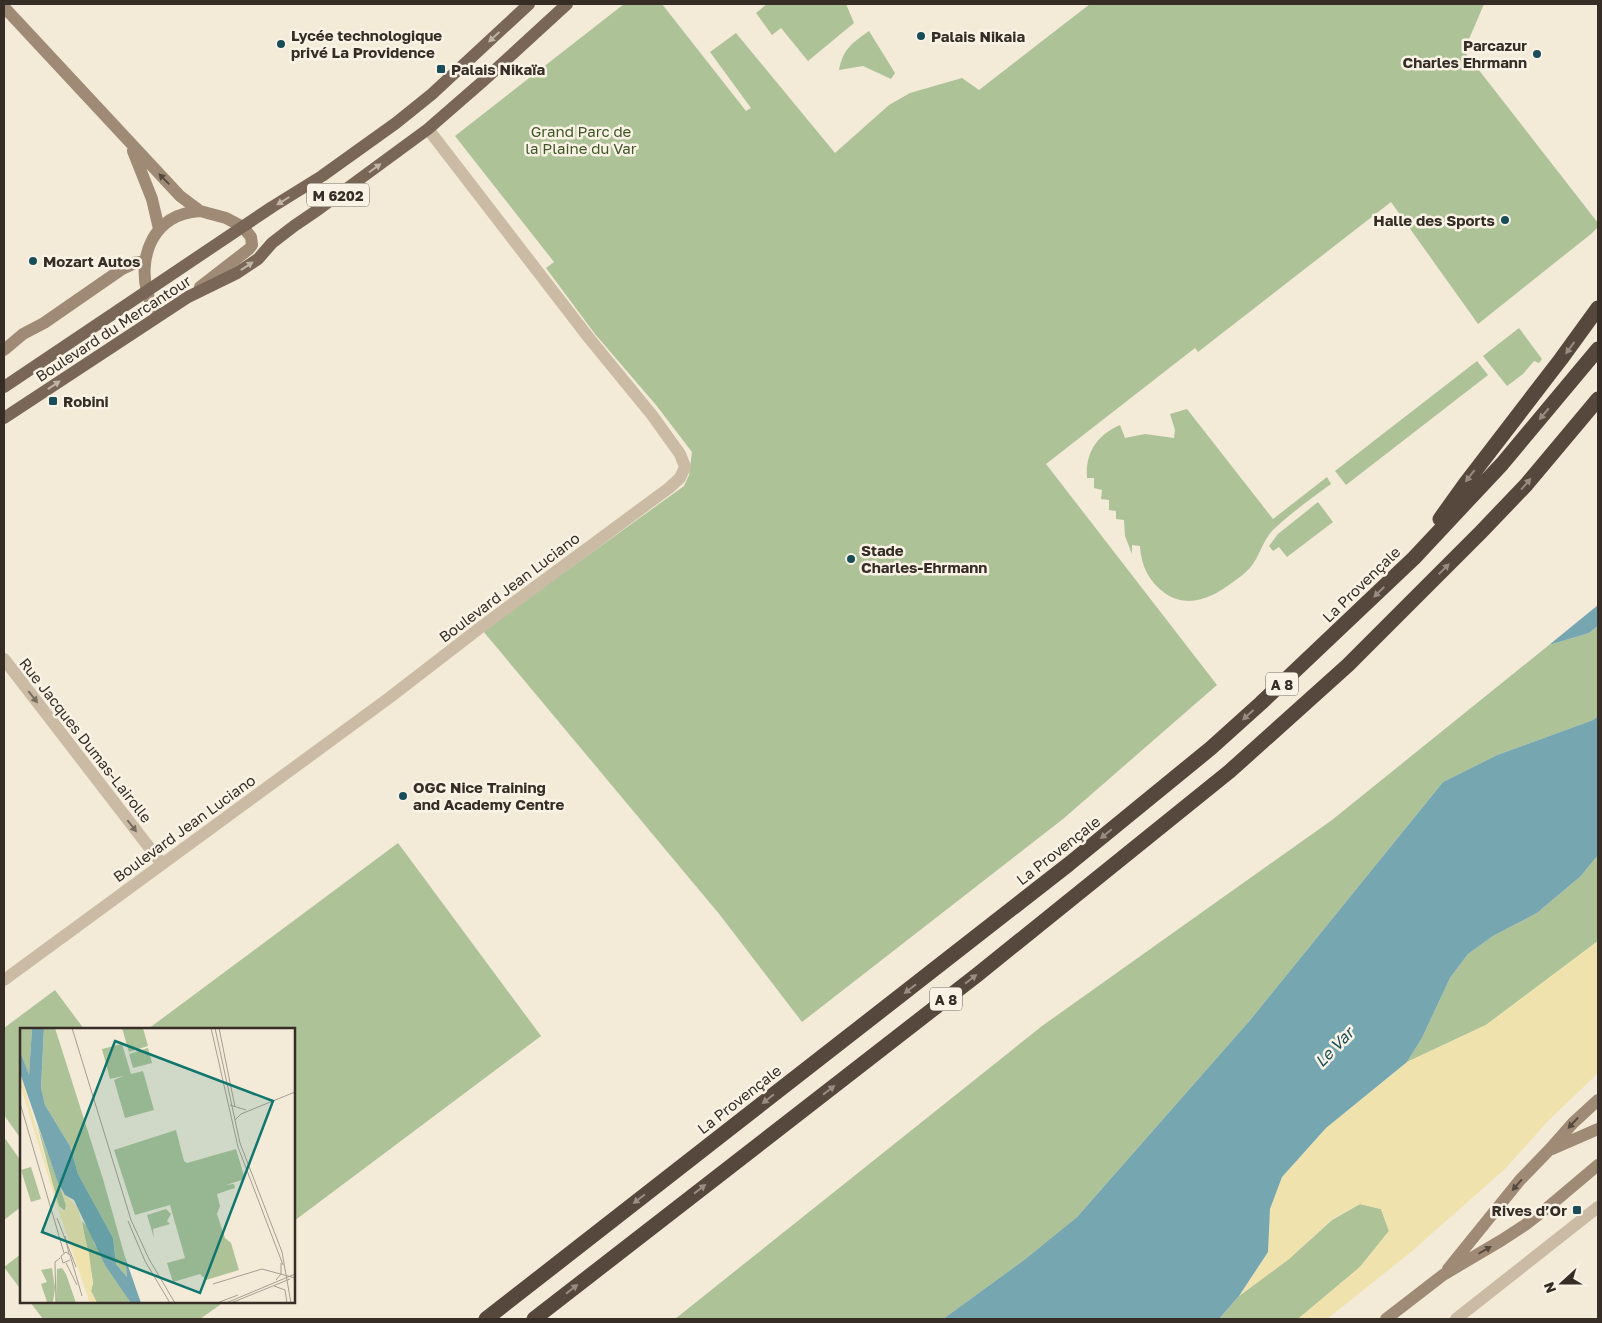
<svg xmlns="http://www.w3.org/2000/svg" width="1602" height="1323" viewBox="0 0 1602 1323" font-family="'Golos Text',sans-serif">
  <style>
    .green { fill: #aec298 }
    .sand { fill: #f0e2ad }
    .water { fill: #76a7b1 }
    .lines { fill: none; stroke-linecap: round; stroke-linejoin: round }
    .street { stroke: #cbbba4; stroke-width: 12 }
    .secondary { stroke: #9f8a75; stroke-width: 12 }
    .primary { stroke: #796656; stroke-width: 12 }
    .highway { stroke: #57483d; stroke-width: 15 }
    .oneway { fill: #c0b4a5 }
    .oneway2 { fill: #56493e }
    .oneway3 { fill: #988c80 }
    .oneway4 { fill: #796d5f }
    .poi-dot { fill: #194d5a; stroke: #faf3e5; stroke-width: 2 }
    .labels { text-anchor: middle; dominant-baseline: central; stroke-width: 5; stroke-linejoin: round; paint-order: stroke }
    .shield { fill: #faf3e5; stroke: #71685f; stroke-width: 1 }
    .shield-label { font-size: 14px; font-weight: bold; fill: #362d26 }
    .poi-label { font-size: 15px; font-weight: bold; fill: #362d26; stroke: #faf3e5; text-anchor: start }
    .park-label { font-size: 15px; fill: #3f5628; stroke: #faf3e5 }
    .street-label { font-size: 15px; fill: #362d26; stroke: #faf3e5 }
    .water-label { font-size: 16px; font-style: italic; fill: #194d5a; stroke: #faf3e5 }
    .inset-road { fill: none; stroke: #a79e91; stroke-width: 1 }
    .view { fill: #0f766e; fill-opacity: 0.15; stroke: #0f766e; stroke-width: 2.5 }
    .inset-edge { fill: none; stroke: #362d26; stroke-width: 2.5 }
  </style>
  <rect width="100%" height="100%" fill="#f3ead8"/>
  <path class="green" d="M624,4H662L746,111L751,108L710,52L736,33L835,153L889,105L910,93L962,78L979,90L1090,4H1484L1464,51L1598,223V227L1591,234L1478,324L1391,202L1198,352L1195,348L1046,464L1217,685L1063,819L802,1022L720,915L483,631L684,486L689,475L692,452L656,405L595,334L546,268L554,262L455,136Z
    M767,4H846L854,23L808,61L781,28L772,35L756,13Z
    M869,31L895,73L891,79L863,66L839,70C843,49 852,43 869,31Z
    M1519,328L1542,359L1539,363L1534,361L1523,374L1507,386L1483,356Z
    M1477,361L1488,375L1346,485L1335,471Z
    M1187,409L1273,519L1327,477L1331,484C1312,498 1292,512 1274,529C1263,539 1260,556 1250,568C1245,573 1239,578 1233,582C1213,597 1190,609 1166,594C1149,582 1141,566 1140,546L1132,545V554L1125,536L1124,520L1116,519V511L1109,510V500L1101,499L1102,490L1094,488V478H1087C1085,453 1097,435 1120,425L1125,438L1145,434L1174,438L1175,430L1170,414Z
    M1318,502L1333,522L1287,557L1279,547L1273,551L1269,546L1278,534Z
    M1598,626V716L1593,720L1497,755L1443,782L1251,1019L1077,1217L1024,1260L943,1319H675L1042,1026L1332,820L1549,645L1589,633Z
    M398,843L541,1036L294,1221V1029H148Z
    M1598,855V941L1486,1025L1407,1062L1422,1038L1450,978L1468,954L1493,936L1537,913L1581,876Z
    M55,990L84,1029H21V1139L4,1115V1028Z
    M4,1137L21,1161V1207L4,1220Z
    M1360,1204L1381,1209L1389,1231L1360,1267L1298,1319H1219L1239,1296L1289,1259L1332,1220Z
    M21,1254V1290L4,1267Z
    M30,1302H224L200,1319H43Z"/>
  <path class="sand" d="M1598,941V1073L1548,1121L1506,1168L1411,1252L1327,1319H1298L1360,1267L1389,1231L1381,1209L1360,1204L1332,1219L1289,1259L1239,1296L1268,1252L1270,1209L1282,1177L1326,1128L1407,1062L1486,1025Z"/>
  <path class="water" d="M1598,605V626L1589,633L1549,645Z
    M1598,716V855L1581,876L1537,913L1493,936L1468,954L1450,978L1422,1038L1407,1062L1326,1128L1282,1177L1270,1209L1268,1252L1239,1296L1219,1319H943L1024,1260L1077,1217L1251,1019L1443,782L1497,755L1593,720Z"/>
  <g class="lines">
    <path class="street" d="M4,659L162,864
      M4,980L389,698L481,627L669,488L680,478L685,467L680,454L652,415L589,338L428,129
      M1456,1319L1598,1207"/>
    <path class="secondary" d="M4,7L180,196L200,211L226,218L243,227L251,237L252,245L249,249L200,287
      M133,151L152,199L159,229
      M158,315C138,288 139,241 170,220C179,214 189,212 200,211
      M4,350L23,334L44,323L122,269L137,262L145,263
      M1552,1149L1598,1129
      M1448,1269L1520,1180L1550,1149L1573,1123L1598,1100
      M1386,1319L1443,1275L1502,1240L1525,1225L1547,1208L1598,1165"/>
    <path class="primary" d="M4,387L272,207L322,176L396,123L432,94L529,4
      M4,418L188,297L237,273L258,259L272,243L294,226L319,209L428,129L482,82L567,4"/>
    <path class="highway" d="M1440,519L1465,484L1561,359L1598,308
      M486,1319L1069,864L1211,748L1261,703L1414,558L1502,464L1598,349
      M534,1319L977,975L1230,771L1348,665L1481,532L1526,485L1598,399"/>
  </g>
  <defs><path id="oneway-solid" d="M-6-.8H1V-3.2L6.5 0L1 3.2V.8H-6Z" transform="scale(1.25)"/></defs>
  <g class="oneway">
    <use href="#oneway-solid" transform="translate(494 37) rotate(137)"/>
    <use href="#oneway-solid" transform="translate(375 168) rotate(-36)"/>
    <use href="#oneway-solid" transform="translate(283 201) rotate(148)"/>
    <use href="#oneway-solid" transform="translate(247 266) rotate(-34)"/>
    <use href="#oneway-solid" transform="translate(54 385) rotate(-34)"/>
  </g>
  <g class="oneway2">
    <use href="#oneway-solid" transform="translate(164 179) rotate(-134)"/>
    <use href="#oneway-solid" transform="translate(1573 1123) rotate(133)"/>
    <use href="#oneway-solid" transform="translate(1517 1185) rotate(131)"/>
    <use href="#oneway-solid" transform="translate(1485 1250) rotate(-30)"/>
  </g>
  <g class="oneway3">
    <use href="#oneway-solid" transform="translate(1570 348) rotate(126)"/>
    <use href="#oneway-solid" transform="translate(1544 414) rotate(130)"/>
    <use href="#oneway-solid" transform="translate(1470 476) rotate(128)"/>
    <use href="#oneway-solid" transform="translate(1526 484) rotate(-49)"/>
    <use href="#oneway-solid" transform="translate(1444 569) rotate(-45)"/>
    <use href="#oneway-solid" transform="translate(1379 592) rotate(136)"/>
    <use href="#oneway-solid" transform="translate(1248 715) rotate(138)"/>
    <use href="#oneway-solid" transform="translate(1106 834) rotate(141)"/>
    <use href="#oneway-solid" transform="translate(971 979) rotate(-38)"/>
    <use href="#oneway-solid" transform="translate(910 989) rotate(142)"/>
    <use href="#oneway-solid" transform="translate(829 1090) rotate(-38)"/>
    <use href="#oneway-solid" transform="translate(768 1099) rotate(142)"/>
    <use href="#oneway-solid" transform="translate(700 1189) rotate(-38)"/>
    <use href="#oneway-solid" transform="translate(639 1199) rotate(142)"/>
    <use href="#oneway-solid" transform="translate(572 1289) rotate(-38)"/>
  </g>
  <g class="oneway4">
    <use href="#oneway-solid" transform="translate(33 697) rotate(52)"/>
    <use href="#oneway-solid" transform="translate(132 826) rotate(52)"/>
  </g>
  <g class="poi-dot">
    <circle cx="921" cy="36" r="5"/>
    <circle cx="281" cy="44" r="5"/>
    <circle cx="1537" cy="54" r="5"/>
    <rect x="436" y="64" width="10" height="10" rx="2.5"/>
    <circle cx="1505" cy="220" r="5"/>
    <circle cx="33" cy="261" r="5"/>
    <rect x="48" y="396" width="10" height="10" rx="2.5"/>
    <circle cx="851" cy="559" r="5"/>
    <circle cx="403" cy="796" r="5"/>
    <rect x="1572" y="1205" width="10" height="10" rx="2.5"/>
  </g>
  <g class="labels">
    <g class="shield">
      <rect x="307" y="183.5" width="62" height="23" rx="4"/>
      <rect x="1266" y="672.5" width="32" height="23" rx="4"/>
      <rect x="930" y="987.5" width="32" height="23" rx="4"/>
    </g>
    <g class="shield-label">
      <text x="338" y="195">M 6202</text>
      <text x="1282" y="684">A 8</text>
      <text x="946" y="999">A 8</text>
    </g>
    <g class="poi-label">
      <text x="291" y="35">Lycée technologique<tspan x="291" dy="17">privé La Providence</tspan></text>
      <text x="931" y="36">Palais Nikaia</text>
      <text x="1527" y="45" text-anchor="end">Parcazur<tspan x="1527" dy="17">Charles Ehrmann</tspan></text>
      <text x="451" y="69">Palais Nikaïa</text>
      <text x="1495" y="220" text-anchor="end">Halle des Sports</text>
      <text x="43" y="261">Mozart Autos</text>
      <text x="63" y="401">Robini</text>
      <text x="861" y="550">Stade<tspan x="861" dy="17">Charles-Ehrmann</tspan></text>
      <text x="413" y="787">OGC Nice Training<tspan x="413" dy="17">and Academy Centre</tspan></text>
      <text x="1567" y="1210" text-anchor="end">Rives d’Or</text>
    </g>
    <g class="park-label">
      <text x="581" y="131">Grand Parc de<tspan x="581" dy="17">la Plaine du Var</tspan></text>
    </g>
    <g class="street-label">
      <text transform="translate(113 328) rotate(-33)">Boulevard du Mercantour</text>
      <text transform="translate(1361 584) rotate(-44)">La Provençale</text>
      <text transform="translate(509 587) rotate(-37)">Boulevard Jean Luciano</text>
      <text transform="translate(86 740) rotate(52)">Rue Jacques Dumas-Lairolle</text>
      <text transform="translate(184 828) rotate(-36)">Boulevard Jean Luciano</text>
      <text transform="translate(1058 850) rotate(-38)">La Provençale</text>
      <text transform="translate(739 1099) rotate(-38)">La Provençale</text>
    </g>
    <g class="water-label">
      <text transform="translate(1334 1047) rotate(-46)">Le Var</text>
    </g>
  </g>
  <g transform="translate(20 1028)">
    <rect width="275" height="275" fill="#f3ead8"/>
    <path d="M0,0H12L9,48L0,23ZM24,0H35L83,151L105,229L107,249L96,236L93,210L58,146L50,118L25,77L21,61ZM102,0H123L128,18L109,24ZM102,16L111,46L123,43L134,82L105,90L94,52L103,48L90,51L82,21ZM128,20L132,35L113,40L109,26ZM17,96L46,176L45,183L39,178L34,161ZM156,102L164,133L167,135L216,121L225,151L206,157L214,156L215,160L197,166L200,178L197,186L205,210L211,215L219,242L186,252L180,246L153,254L147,235L165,230L150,177L115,187L94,122ZM11,139L21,171L11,174L1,142ZM146,181L151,186L147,193L150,196L133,201L134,210L127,187ZM62,193L72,205L74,215L111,275H77L71,263L73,255ZM32,240L35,260L33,274H27L21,256L27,254L21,242ZM42,240L46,246L56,275H36L37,241Z" fill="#aec298"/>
    <path d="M0,45L39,178L42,183L47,181L41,162L58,180L69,226L73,255L71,263L77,275H70L39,184L0,56Z" fill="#f0e2ad"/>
    <path d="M12,0H24L21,60L25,77L50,118L58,146L93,210L96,236L107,249L105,229L121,275H111L85,237L54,172L45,167L38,155L0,45V23L9,47Z" fill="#76a7b1"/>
    <path class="inset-road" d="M52,0L111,192L129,231L155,275M191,0L218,119L263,237M195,0L220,115L262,224L271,275M199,0L215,79M0,75L44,225M210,77L226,82M215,92L221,86L275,64M37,190L56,239M108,193L125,233L150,275M45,208L49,226M50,232L43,235L41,228L46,224L50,227L62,268M46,235L57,257M256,252L261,246V235M193,256L242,241L275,250M254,258L265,262L267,275M36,275L35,234L40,230M197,275L218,267M206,275L275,246M211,275L270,251"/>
    <path class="view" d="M95,13L253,73L180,265L22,204Z"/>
    <rect width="275" height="275" class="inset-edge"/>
  </g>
  <rect width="1602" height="1323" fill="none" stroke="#362d26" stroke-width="10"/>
  <g transform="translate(1562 1283) rotate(249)" stroke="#faf3e5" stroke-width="4" paint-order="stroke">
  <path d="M0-4L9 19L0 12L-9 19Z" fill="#362d26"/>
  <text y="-8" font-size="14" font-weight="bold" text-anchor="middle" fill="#362d26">N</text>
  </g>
</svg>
